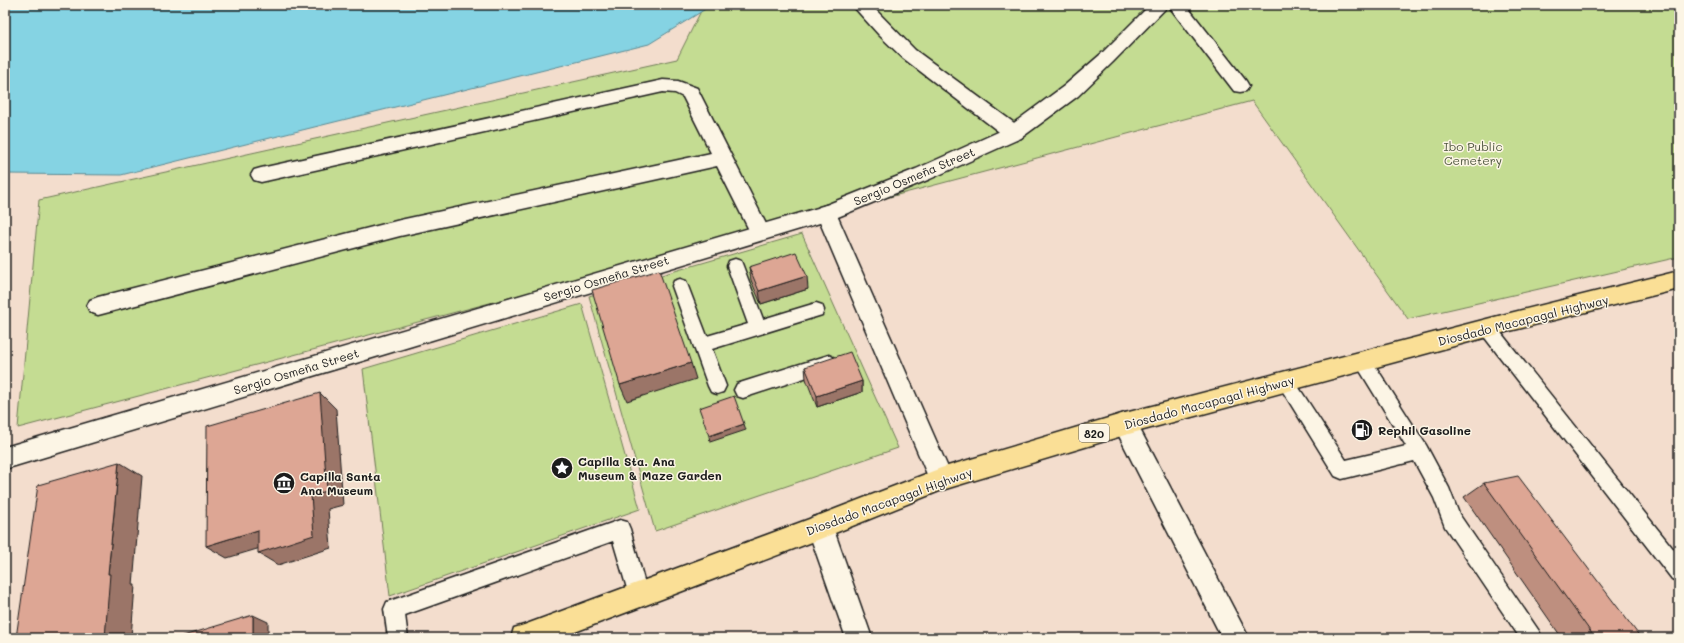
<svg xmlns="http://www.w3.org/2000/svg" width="1684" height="643" viewBox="0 0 1684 643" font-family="Mali,sans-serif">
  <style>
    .green { fill: #c4dc92; stroke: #707c57 }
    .water { fill: #85d3e3; stroke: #5b8a93 }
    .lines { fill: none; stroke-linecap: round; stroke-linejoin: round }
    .lane-casing { stroke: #1c1c1c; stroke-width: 3 }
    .street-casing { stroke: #1c1c1c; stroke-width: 3 }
    .secondary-casing { stroke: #1c1c1c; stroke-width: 3 }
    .highway-casing { stroke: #1c1c1c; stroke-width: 3 }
    .lane { fill: #fcf5e5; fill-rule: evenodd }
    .street { fill: #fcf5e5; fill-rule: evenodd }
    .secondary { fill: #fcf5e5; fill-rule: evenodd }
    .highway { fill: #fadf96; fill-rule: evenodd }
    .wall { fill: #be8f7f; stroke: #1c1c1c }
    .shaded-wall { fill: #9b7468; stroke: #1c1c1c }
    .building { fill: #dda694; stroke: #1c1c1c }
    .labels { text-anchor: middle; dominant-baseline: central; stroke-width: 3; stroke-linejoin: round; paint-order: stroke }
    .shield { fill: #fcf5e5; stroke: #5f5d58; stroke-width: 1 }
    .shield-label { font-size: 11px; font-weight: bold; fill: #1c1c1c }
    .park-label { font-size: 12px; fill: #4e563f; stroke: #fcf5e5 }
    .street-label { font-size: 12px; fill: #1c1c1c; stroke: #fcf5e5 }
    .poi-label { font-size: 12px; font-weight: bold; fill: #1c1c1c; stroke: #fcf5e5; text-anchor: start }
  </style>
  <rect width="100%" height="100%" fill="#f3ddcd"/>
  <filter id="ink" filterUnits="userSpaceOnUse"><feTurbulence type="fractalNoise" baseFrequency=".025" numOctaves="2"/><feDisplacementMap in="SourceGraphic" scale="8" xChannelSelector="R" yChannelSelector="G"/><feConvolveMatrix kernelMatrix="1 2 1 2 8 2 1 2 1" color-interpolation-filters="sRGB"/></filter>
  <g filter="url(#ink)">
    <path class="green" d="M704,5H1679V257L1408,319L1252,101L18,428L39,200L677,59Z
      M802,234L898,448L655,531L589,296Z
      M582,304L640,509L390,596L363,369Z"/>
    <path class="water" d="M5,5H712L649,44L121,175L5,174Z"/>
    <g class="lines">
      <g class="lane-casing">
        <path id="lane" d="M735,259L741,261L743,266L763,319L816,303L822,305L824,310L822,315L712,349L726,386L723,392L717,394L711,392L708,386L672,286L674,281L680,279L686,281L707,336L748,324L727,266L729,261Z
          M1488,322L1494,324L1679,556V582L1672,579L1482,334L1479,329L1482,324Z
          M1363,353L1369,356L1426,445L1449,488L1459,514L1539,631L1542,638H1520L1445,527L1434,498L1414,461L1342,479L1335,476L1277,382L1280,377L1286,374L1292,377L1346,460L1406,446L1354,361L1357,356Z
          M829,355L835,358L838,363L835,368L743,398L737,396L734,390L737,384L743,382Z
          M620,520L627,522L630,529L648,595L645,602L638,605L631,602L613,541L405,615L408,638H388L384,609L387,602Z"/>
      </g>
      <g class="street-casing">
        <path id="street" d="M852,5H871L915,50L1021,128L1024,133L1021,138L1014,140L1007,138L903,58L879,35Z
          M1168,5H1186L1246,81L1249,86L1246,91L1240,92L1234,91Z
          M663,80L678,81L697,88L770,232L767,238L760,240L753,238L717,166L400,236L98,315L90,312L87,306L90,300L98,297L400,220L711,153L683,97L675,93L663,92L261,182L254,180L251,175L254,170L261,168Z
          M826,205L833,207L836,213L953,479L950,487L941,490L932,487L929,479L816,213L819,207Z
          M1125,413L1133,416L1249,638H1222L1113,424L1117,416Z
          M820,515L829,518L833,527L872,638H846L807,527L811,518Z"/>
      </g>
      <g class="secondary-casing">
        <path id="secondary" d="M1150,5H1169L1113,62L1078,96L1021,138L930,179L833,219L5,469V447L821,207L916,169L1007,128L1064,86L1101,54Z"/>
      </g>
      <g class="highway-casing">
        <path id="highway" d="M1679,271V289L1506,332L1125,435L942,490L820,539L559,638H511L514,628L524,625L820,515L941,468L1125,413L1506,314Z"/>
      </g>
      <use href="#lane" class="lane"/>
      <use href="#street" class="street"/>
      <use href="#secondary" class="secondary"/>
      <use href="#highway" class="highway"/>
    </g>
    <path class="wall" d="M749,267L808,289L761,304L751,280Z
      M805,367L862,381V392L817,407L806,379Z
      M1484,483L1641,638H1562L1464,497Z"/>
    <path class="shaded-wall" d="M807,276L808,289L761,304L759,291Z
      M691,363L696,379L627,401L620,385Z
      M862,381V392L817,407V396Z
      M320,393L336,409L343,505L328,509L331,548L278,565L258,553L311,495Z
      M744,424L746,430L710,442L709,436Z
      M119,462L142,476L133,585H135L131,638H105L108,574Z
      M258,530L277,543L227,558L206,546Z
      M253,615L268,622V638H253Z"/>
    <path class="building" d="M796,252L807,276L759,291L749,267Z
      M659,270L691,363L620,385L592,290Z
      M850,352L862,381L817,396L805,367Z
      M320,393L327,491L311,495L314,535L258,553V530L206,546L207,426Z
      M734,396L744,424L709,436L699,408Z
      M119,462L108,574H110L105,638H16L38,485Z
      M1518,476L1641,638H1595L1484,483Z
      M253,615V638H183V636Z"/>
  </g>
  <defs>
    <g id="fuel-disc" transform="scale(1.15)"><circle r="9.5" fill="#1c1c1c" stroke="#fcf5e5"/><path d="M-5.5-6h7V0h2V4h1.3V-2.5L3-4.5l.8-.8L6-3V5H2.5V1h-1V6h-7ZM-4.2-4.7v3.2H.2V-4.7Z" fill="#fff"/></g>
    <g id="sight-disc" transform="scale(1.15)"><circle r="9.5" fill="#1c1c1c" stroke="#fcf5e5"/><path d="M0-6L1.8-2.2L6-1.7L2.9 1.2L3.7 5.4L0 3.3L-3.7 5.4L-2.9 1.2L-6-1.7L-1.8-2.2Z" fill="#fff"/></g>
    <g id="museum-disc" transform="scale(1.15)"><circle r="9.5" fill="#1c1c1c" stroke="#fcf5e5"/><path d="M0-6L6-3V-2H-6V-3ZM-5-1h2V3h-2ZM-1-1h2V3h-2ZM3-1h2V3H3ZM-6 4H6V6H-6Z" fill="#fff"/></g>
  </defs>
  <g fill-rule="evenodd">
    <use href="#fuel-disc" x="1362" y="430"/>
    <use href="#sight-disc" x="562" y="468"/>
    <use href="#museum-disc" x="284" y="483"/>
  </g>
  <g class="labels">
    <rect class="shield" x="1079" y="424" width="30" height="18" rx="3"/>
    <g class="shield-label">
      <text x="1094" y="433">820</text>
    </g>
    <g class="park-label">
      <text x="1473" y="146">Ibo Public<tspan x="1473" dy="14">Cemetery</tspan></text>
    </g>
    <g class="street-label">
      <text transform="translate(914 176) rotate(-23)">Sergio Osmeña Street</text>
      <text transform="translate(606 278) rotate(-17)">Sergio Osmeña Street</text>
      <text transform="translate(1523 320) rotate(-14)">Diosdado Macapagal Highway</text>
      <text transform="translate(296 371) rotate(-17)">Sergio Osmeña Street</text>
      <text transform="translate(1209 402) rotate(-15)">Diosdado Macapagal Highway</text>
      <text transform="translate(889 501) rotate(-20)">Diosdado Macapagal Highway</text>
    </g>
    <g class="poi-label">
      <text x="1378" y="430">Rephil Gasoline</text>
      <text x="578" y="461">Capilla Sta. Ana<tspan x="578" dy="14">Museum &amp; Maze Garden</tspan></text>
      <text x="300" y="476">Capilla Santa<tspan x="300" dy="14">Ana Museum</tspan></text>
    </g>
  </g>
  <rect width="1684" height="643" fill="none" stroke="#fcf5e5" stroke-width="20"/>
  <rect x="10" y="10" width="1664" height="623" fill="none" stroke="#1c1c1c" stroke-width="1.5" filter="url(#ink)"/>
</svg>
